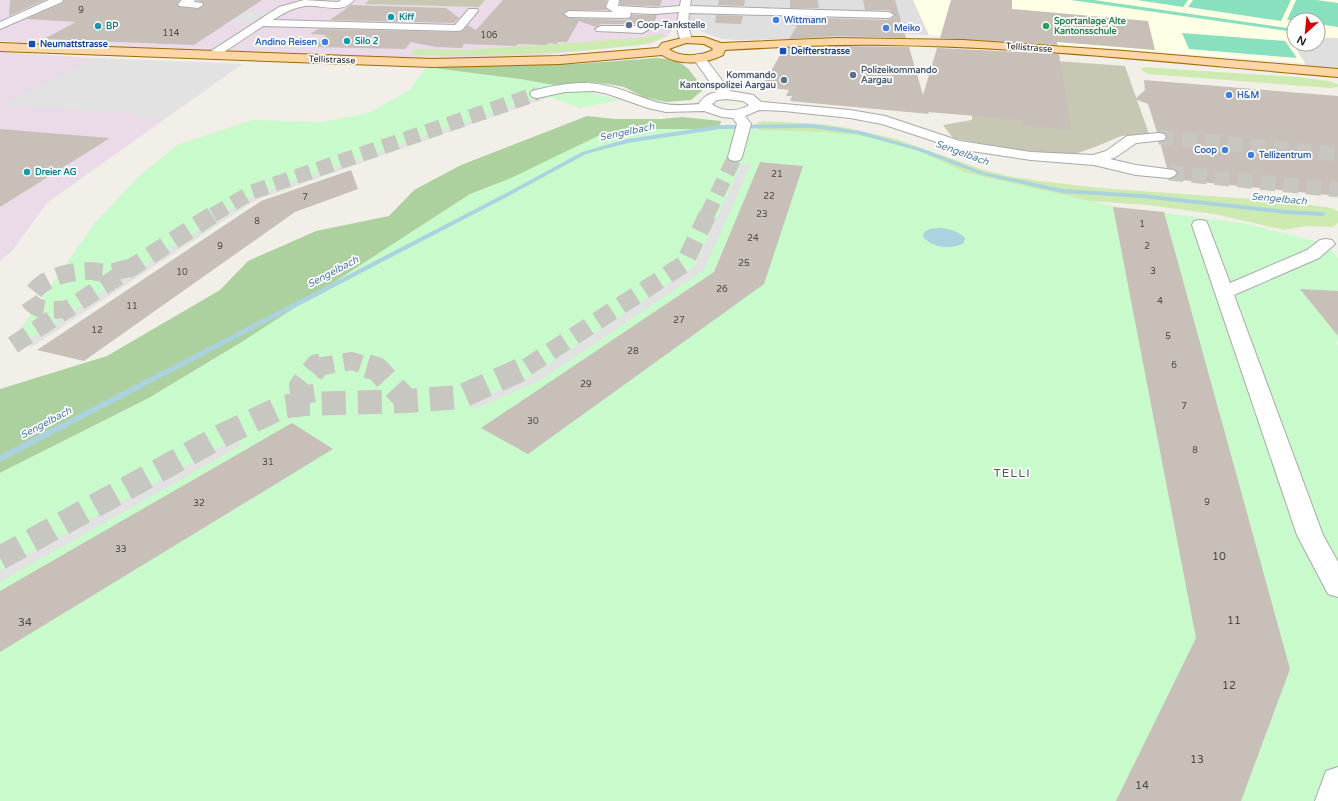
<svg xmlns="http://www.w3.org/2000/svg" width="1338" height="801" viewBox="0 0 1338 801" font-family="'Varela Round',sans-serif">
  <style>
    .residential { fill: #e0dfdf }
    .industrial { fill: #ebdbe8 }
    .education { fill: #ffffe5 }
    .construction { fill: #c7c7b4 }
    .grass { fill: #cdebb0 }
    .forest { fill: #add19e }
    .park { fill: #c8facc }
    .pitch { fill: #88e0be }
    .parking { fill: #e2e2e2 }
    .water { fill: #aad3df }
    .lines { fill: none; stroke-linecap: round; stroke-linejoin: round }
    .stream { fill: #aad3df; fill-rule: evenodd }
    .building { fill: #c7bfb8 }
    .minor-tunnel-far3 { stroke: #c8c6c1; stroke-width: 12; stroke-dasharray: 12 6; stroke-linecap: butt }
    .minor-tunnel-far2 { stroke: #c8c6c1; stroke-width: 15; stroke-dasharray: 15 8; stroke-linecap: butt }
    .minor-tunnel-far1 { stroke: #c8c6c1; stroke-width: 18; stroke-dasharray: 18 10; stroke-linecap: butt }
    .minor-tunnel { stroke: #c8c6c1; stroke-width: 24; stroke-dasharray: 24 12; stroke-linecap: butt }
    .minor-casing { stroke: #a9a9a9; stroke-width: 2 }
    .major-casing { stroke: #a06b00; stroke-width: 2 }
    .minor { fill: #fff; fill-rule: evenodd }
    .major { fill: #fcd6a4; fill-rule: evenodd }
    .culture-dot { fill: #0f9aa8; stroke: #fff; stroke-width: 1.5 }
    .shop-dot { fill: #3f7fe0; stroke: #fff; stroke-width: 1.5 }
    .service-dot { fill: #5c6f8a; stroke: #fff; stroke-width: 1.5 }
    .leisure-dot { fill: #2e9e5b; stroke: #fff; stroke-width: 1.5 }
    .transit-dot { fill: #1a4fb4; stroke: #fff; stroke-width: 1.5 }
    .labels { text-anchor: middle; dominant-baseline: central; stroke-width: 3.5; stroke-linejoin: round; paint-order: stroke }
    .number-label { font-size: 9px; fill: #4b4948 }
    .far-culture-label { font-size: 9px; font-weight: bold; fill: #0d838f; stroke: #fff; text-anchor: start }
    .far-shop-label { font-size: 9px; font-weight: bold; fill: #366cbe; stroke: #fff; text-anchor: start }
    .far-leisure-label { font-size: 9px; font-weight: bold; fill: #27864d; stroke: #fff; text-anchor: start }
    .far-service-label { font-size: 9px; font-weight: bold; fill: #4e5e75; stroke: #fff; text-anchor: start }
    .far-transit-label { font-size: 9px; font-weight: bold; fill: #164399; stroke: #fff; text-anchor: start }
    .far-street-label { font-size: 9px; fill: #222; stroke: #fff }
    .far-water-label { font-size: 10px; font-style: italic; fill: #4a7aab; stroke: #fff }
    .near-number-label { font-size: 11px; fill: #4b4948 }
    .neighbourhood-label { font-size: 12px; letter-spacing: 1px; fill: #555; stroke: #fff }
  </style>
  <rect width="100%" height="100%" fill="#f2efe9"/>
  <path class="residential" d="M686,0H913L929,35L902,34L900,36L740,40L722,39L698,30L683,18Z
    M1287,35L1294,36V44H1318V37L1338,38V68L1306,66Z"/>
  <path class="industrial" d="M0,0H686L683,18L666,37L650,44L534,56L471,58H311L0,41Z
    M0,52L95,58L242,64L47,203L12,251L0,261Z"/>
  <path class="education" d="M913,0H1338V38L1318,37V20H1294V36H1287L1305,63L929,35Z"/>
  <path class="construction" d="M369,0H485L479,7L365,4Z
    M973,55L1125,66L1149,134L1121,136L1095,147L1072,155L1008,149L953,138L943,125L972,120Z"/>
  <path class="grass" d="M659,34L664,35V37C648,46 626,46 608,48C542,55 476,57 410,55L415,49L465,50L640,38Z
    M1143,67L1297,77L1329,81L1338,84V87L1330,88L1148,74L1141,70Z
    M762,121L822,124L848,128L896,139L981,169L1007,176L1040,181L1100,188L1291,202L1331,208L1338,211V223L1333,227L1307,226L1284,230L1214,214L1148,205L1106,202L1050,200L759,135L757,123Z"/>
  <path class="forest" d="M657,58C687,60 687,68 704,89L691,100L666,102L644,97L624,87L609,84L588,82L552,85L426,67L575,64Z
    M587,116L615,119H662L682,117L721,121L717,138L237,345L149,398L0,473V389L107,356L220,290L248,261L316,231L389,216L414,190L461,165Z"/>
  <path class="park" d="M426,67L520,79L566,87L620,100L580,108L550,97L256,200L32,346L12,341L94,224L138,177L177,145L252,120L322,122L368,113L410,90Z
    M642,129H733L823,132L864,136L913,148L964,172L1112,206L1247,224L1326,244L1338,258V341L1335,342L1338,345V801H0V473L149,398L237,345L470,194L511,178L600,135Z"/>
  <path class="pitch" d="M1071,0H1094L1294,29V32Z
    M1137,0H1188L1183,7Z
    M1193,0H1291L1281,21L1188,7Z
    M1296,0H1316L1338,3V27L1318,24V20H1287Z
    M1182,33L1285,41L1297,58L1189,49Z"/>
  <path class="parking" d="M211,8L268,11L251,22L193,19Z
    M95,58L242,64L163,120L134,118L138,114L3,105Z
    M541,96L546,98L263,197L244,207L32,347L22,344L237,205L257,194Z
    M742,163L751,164L704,270L541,380L475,409L467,403L531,376L694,267Z
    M233,439L242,445L0,582V570Z"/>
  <path class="water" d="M940,228C950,229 958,231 965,238L964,243C951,250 933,248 923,237L924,232L930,229Z"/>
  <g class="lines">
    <path class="stream" d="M812,124L860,131L923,149L983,172L1062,189L1142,194L1286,210L1323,212L1326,214L1323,216L1286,214L1142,198L1062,193L979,174L919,151L857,134L812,128L721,129L628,143L586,154L516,192L0,462V455L512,190L582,152L627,139L721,125Z"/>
  </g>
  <path class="building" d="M10,0H45L9,16Z
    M64,0H180L177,4L179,7L198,9L204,4L202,2L196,0H262L194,45L44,39L76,22L26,19L63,3Z
    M503,0H607L605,7L608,10H569L563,13L569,18L626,20L630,18L632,15H657L652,29H649L646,26L642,24H601L596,27L579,21L567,42H558L557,44L548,43L547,45L517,44L516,46L464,44L462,48L436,47L411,42L405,49L313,47L326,35L310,34L318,29L458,32L463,31L468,25L476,30Z
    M620,0H662L660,6H655L620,5Z
    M719,0H745L744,6L718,5Z
    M790,0H818L819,8H790Z
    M863,0H895L906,38L837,36L789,39L797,26L789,25V17L889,20L895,16L889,10H865Z
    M951,0H1012V9L1148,21L1155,50L1057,42V45L940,38Z
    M351,5L446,8L459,18L454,23L330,20Z
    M716,15L743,16L741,24L715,23Z
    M845,46L909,47L923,95L937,48L1059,54L1071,130L1023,125V120L928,112L929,114L790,101L792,96H786L789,90L762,87L784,48Z
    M1144,80L1338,96V196L1171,179L1178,173L1174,169L1167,168L1160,142L1165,141L1167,136L1164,133L1157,132L1148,104L1135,99L1145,90Z
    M0,129L110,138L0,207Z
    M760,162L803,166L764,284L528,454L481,428L714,272Z
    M351,170L358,189L295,212L84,361L37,350L261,201Z
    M1113,207L1164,212L1290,669L1241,801H1116L1196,638Z
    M1300,289L1338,291V336Z
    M292,423L333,449L0,652V591Z"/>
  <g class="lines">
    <path class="minor-tunnel-far3" d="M534,95L537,94"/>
    <path class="minor-tunnel-far2" d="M1159,137L1338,154
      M1169,173L1338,190
      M213,215L252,192L536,94
      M707,215L735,157"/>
    <path class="minor-tunnel-far1" d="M130,268C122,269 114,273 106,273C100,273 95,271 90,271C68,271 38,278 29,300C38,313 54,310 68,309L214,214
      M13,345L67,309
      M316,367L352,361L370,367
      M527,367L684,264L708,214"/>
    <path class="minor-tunnel" d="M367,366L377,369L407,401
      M304,404L301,386L317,366H319
      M0,558L225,434L282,407L304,404L407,401L460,397L529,366"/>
    <g class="minor-casing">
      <path id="minor" d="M49,0H63L62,2L0,29V22Z
        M182,0H195L194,2L202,3L203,5L198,8L179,6L178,4Z
        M304,0L338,2L341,0H354C342,15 321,4 305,6C293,8 283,13 273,20L455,25L469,9H477L478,11L462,30L458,31L263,26L215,58H207L205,55L279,7Z
        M609,0H619L618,6L655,8L680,6L681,0H691L690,6L889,12L894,15L889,18L689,13L688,26L692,40L690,42H682C676,33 677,23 679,12L655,14L630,13L631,15L630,17L626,18L569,17L564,14L569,11L613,12L606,7Z
        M601,26H642L646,27L648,30L642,33L597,31L595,29Z
        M699,54L703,55L730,91L753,95L761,102L850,110L885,116L960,141L1031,152L1093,155L1106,151L1127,136L1159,133L1164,134L1166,137L1164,140L1136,143L1116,157L1110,159L1136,165L1174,170L1177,173L1174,176L1169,178L1136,175L1094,165L1031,160L958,149L882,124L850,118L784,111L759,110L745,116L751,124L742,157L740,160L735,161L730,160L728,157L737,124L733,118L722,117L704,111L666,112L648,108L608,94L594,91L565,92L537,98L532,97L530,94L532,91C555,85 579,80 603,85C624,88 643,100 665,104C676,106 687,105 699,104C703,96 709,94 717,92L693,58L695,55ZM726,99L743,101L749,105C739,112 721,112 712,104L717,100Z
        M1200,220L1206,221L1208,225L1230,283L1307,250L1320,240L1326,239L1332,240L1335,244L1319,258L1234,295L1323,535L1338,562V597L1328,594L1297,535L1192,225L1194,221Z
        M1338,767V801H1315L1326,771Z"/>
    </g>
    <g class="major-casing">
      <path id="major" d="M686,37H704L721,43L837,38L963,40L1124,51L1338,69V77C1187,64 1037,47 885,45C832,44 778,47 725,50L723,55C706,64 679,66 662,55L560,64L432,67L0,51V43L432,59L560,56L658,48L662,43ZM686,43L704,44L712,48L713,50C701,56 680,58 669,49Z"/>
    </g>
    <use href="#minor" class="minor"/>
    <use href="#major" class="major"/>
  </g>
  <g class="culture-dot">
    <circle cx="391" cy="17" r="4"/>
    <circle cx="98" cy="26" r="4"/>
    <circle cx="347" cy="41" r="4"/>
    <circle cx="27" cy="172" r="4"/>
  </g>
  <g class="shop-dot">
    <circle cx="776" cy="20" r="4"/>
    <circle cx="886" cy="28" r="4"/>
    <circle cx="325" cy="42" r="4"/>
    <circle cx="1229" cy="95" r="4"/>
    <circle cx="1225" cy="150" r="4"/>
    <circle cx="1251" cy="155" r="4"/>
  </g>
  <g class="service-dot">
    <circle cx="629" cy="25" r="4"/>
    <circle cx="853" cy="75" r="4"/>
    <circle cx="784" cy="80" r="4"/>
  </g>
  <circle class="leisure-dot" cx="1046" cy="26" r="4"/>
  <g class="transit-dot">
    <rect x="28" y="40" width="8" height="8" rx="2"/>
    <rect x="779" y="47" width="8" height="8" rx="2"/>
  </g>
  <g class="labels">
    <g class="number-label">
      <text x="81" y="10">9</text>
      <text x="171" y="33">114</text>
      <text x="489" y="35">106</text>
      <text x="777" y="174">21</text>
      <text x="769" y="196">22</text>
      <text x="305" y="197">7</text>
      <text x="762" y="214">23</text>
      <text x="257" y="221">8</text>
      <text x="1142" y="224">1</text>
      <text x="753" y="238">24</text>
      <text x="220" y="246">9</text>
      <text x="1147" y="246">2</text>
      <text x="744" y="263">25</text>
      <text x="1153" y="271">3</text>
      <text x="182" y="272">10</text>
      <text x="722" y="289">26</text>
      <text x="1160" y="301">4</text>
      <text x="132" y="306">11</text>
      <text x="679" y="320">27</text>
      <text x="97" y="330">12</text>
      <text x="1168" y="336">5</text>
      <text x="633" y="351">28</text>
      <text x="1174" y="365">6</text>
      <text x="586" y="384">29</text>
      <text x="1184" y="406">7</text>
      <text x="533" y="421">30</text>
      <text x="1195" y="450">8</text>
      <text x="268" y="462">31</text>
      <text x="1207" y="502">9</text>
      <text x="199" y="503">32</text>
      <text x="121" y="549">33</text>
    </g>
    <g class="far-culture-label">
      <text x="399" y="17">Kiff</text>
      <text x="106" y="26">BP</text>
      <text x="355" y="41">Silo 2</text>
      <text x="35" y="172">Dreier AG</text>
    </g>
    <g class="far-shop-label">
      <text x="784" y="20">Wittmann</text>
      <text x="894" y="28">Meiko</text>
      <text x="317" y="42" text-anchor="end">Andino Reisen</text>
      <text x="1237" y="95">H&amp;M</text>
      <text x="1217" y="150" text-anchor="end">Coop</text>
      <text x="1259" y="155">Tellizentrum</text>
    </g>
    <g class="far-leisure-label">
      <text x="1054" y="21">Sportanlage Alte<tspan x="1054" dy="10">Kantonsschule</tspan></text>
    </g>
    <g class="far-service-label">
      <text x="637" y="25">Coop-Tankstelle</text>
      <text x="861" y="70">Polizeikommando<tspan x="861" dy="10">Aargau</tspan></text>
      <text x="776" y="75" text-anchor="end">Kommando<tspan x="776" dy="10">Kantonspolizei Aargau</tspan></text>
    </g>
    <g class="far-transit-label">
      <text x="40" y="44">Neumattstrasse</text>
      <text x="791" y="51">Delfterstrasse</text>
    </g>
    <g class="far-street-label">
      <text transform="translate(1029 48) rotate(4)">Tellistrasse</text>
      <text transform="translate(332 60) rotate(2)">Tellistrasse</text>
    </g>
    <g class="far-water-label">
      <text transform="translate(627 132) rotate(-12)">Sengelbach</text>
      <text transform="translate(962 153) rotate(20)">Sengelbach</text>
      <text transform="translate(1279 199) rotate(5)">Sengelbach</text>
      <text transform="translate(333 272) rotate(-28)">Sengelbach</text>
      <text transform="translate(46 423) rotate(-28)">Sengelbach</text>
    </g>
    <g class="near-number-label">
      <text x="1219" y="556">10</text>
      <text x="1234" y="620">11</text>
      <text x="25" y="622">34</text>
      <text x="1229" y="685">12</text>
      <text x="1197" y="759">13</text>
      <text x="1142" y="785">14</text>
    </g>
    <g class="neighbourhood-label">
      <text x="1012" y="473">TELLI</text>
    </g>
  </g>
  <g transform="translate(1306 32) rotate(207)"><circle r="19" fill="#ffffff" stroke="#a7a7a7"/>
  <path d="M0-3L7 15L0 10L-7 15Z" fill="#d40000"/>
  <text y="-6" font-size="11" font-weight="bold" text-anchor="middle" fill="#222222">N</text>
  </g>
</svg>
